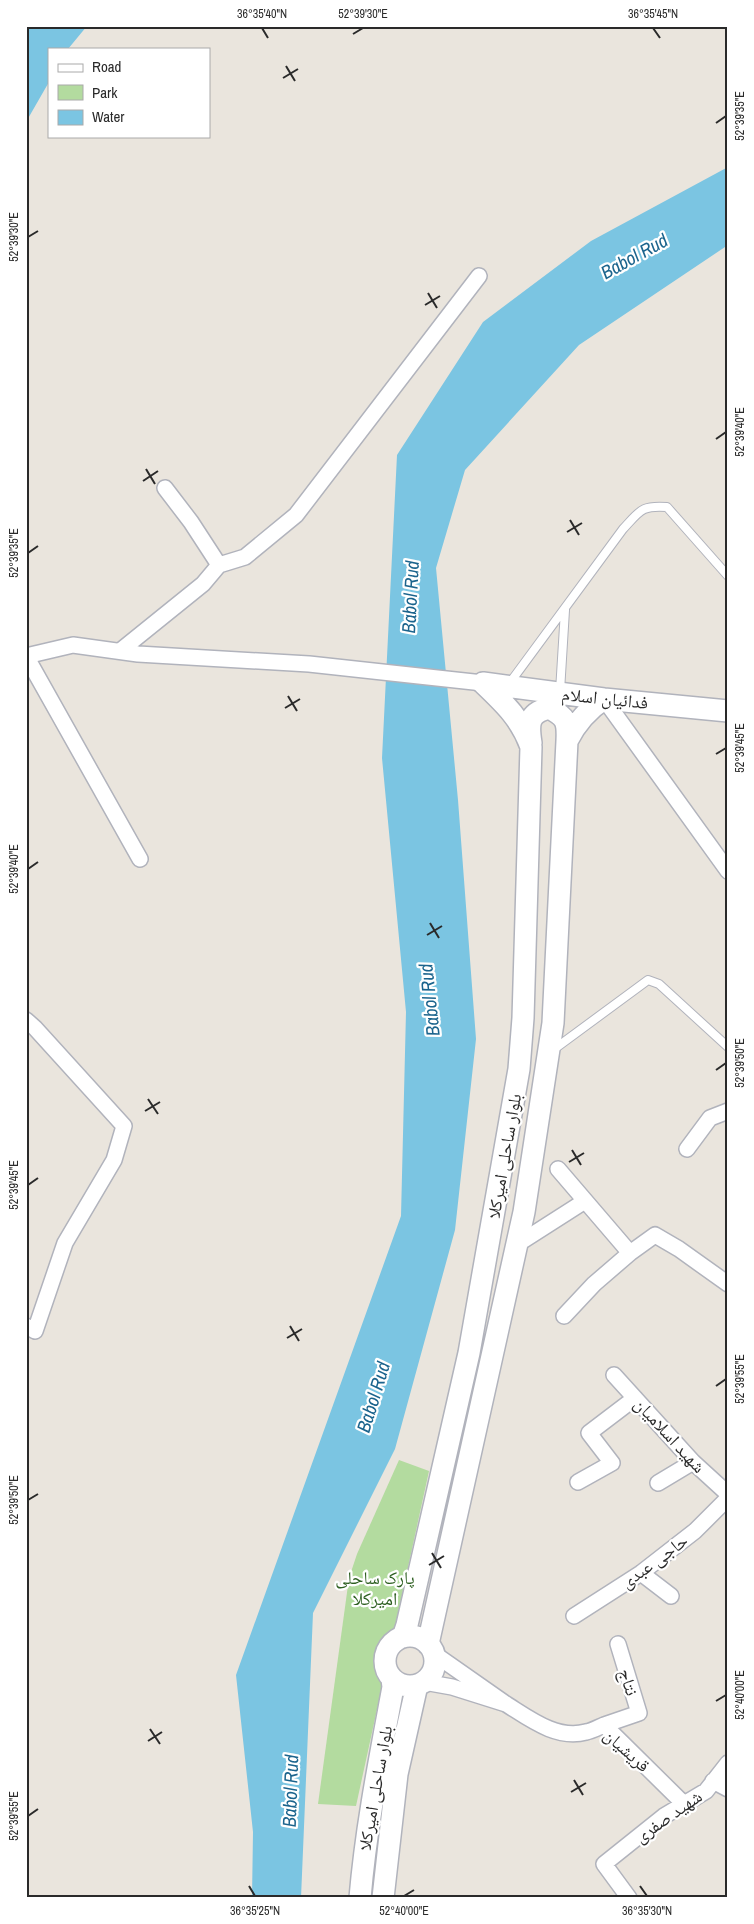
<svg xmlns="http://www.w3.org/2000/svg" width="754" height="1924" viewBox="0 0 754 1924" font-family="'Archivo Narrow','Noto Naskh Arabic',sans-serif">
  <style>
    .green { fill: #b3db9f }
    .water { fill: #7bc5e2 }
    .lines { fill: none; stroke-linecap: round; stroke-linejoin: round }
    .lane-casing { stroke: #b1b3bc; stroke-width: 10 }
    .street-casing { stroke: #b1b3bc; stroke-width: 18 }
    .secondary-casing { stroke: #b1b3bc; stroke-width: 24 }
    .lane { stroke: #fff; stroke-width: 8 }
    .street { stroke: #fff; stroke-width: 15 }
    .secondary { stroke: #fff; stroke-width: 21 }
    .ticks { fill: none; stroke: #2a2a2a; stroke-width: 2 }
    .labels { text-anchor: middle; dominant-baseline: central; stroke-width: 4.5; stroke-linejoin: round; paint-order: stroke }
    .street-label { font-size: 18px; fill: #2a2a2a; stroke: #fff }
    .park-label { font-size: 18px; fill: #2d5f21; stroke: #fff }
    .water-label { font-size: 19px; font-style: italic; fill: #1b648d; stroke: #fff }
    .neatline { fill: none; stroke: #2a2a2a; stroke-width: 2 }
    .ticks-label { font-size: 12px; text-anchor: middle; fill: #2a2a2a }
  </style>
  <rect width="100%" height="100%" fill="#eae5dd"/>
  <path class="green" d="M399,1460L429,1471L356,1806L318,1804L349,1578L357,1554Z"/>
  <path class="water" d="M26,26H87L68,49H49V82L26,122Z
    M728,167V245L579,345L465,470L436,568L458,800L476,1039L455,1230L395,1449L313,1613L301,1898H252L253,1832L236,1675L401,1216L406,1012L382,758L397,455L483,322L591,241Z"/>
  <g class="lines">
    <g class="lane-casing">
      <path id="lane" d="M509,684L623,529C640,511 641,505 667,507L728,576
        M560,691L565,610
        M553,1050L648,980L659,984L728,1047"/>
    </g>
    <g class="street-casing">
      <path id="street" d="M165,488L191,522L219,565
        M120,651L203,584L219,565L245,557L296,515L479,276
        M26,656L73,645L138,654L309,664L483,683
        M26,656L140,859
        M604,699L728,871
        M26,1020L35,1028L124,1126L114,1160L65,1243L35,1331L26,1326
        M687,1149L710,1118L728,1111
        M558,1169L630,1253L655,1235L679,1249L728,1284
        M524,1240L585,1201
        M564,1316L594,1284L630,1253
        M614,1375L693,1462L728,1494
        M578,1482L612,1463L589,1433L635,1398
        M658,1483L693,1462
        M641,1573L671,1596
        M574,1616L641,1573L695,1531L728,1498
        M424,1682L452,1687L506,1704L433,1653
        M506,1704C530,1719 557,1740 586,1732C592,1731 599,1727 604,1725L684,1804
        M604,1725L639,1713L618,1644
        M713,1781L728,1789
        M629,1898L604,1864L664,1816L706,1791L728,1763"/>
    </g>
    <g class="secondary-casing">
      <path id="secondary" d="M483,683L604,699L728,711
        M531,743C528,724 528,713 549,708C566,717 568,721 567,741
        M385 1661a25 25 0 1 1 50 0a25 25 0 1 1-50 0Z
        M403,1637L407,1625L469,1353L519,1069L523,1018L531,747C521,719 505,704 483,683
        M428,1644L524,1212L553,1023L567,741C576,723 587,710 604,699
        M360,1898C366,1827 380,1757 393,1687L392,1679
        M383,1898L397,1774L417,1685"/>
    </g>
    <use href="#lane" class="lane"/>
    <use href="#street" class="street"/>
    <use href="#secondary" class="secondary"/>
  </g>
  <path class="ticks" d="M262,28L268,38M653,28L660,38M353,34L363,28M286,66L295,81M283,78L298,69M716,123L726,116M28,237L38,231M428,293L437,308M425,305L440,296M716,439L726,432M146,469L155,484M143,481L158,471M570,520L579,535M567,532L582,523M28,553L38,546M288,696L297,711M285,708L300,699M716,754L726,748M28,869L38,862M430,923L439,938M427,935L442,926M716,1070L726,1063M148,1099L158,1114M145,1111L160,1102M572,1150L581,1165M569,1162L584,1153M28,1185L38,1178M290,1326L299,1341M287,1338L302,1329M716,1386L726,1379M28,1500L38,1494M432,1553L441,1568M429,1565L444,1556M716,1701L726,1695M150,1729L160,1744M148,1741L162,1732M574,1780L583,1795M571,1792L586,1783M28,1816L38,1809M249,1886L255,1896M640,1886L647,1896M404,1896L414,1890"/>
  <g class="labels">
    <g class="street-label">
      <text transform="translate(605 698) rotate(6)">فدائیان اسلام</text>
      <text transform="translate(504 1156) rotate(-80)">بلوار ساحلی امیرکلا</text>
      <text transform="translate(670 1435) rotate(47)">شهید اسلامیان</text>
      <text transform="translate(654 1561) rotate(-36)">حاجی عبدی</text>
      <text transform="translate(629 1682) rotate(72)">نتاج</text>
      <text transform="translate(627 1750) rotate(42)">قریشیان</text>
      <text transform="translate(375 1788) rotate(-80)">بلوار ساحلی امیرکلا</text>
      <text transform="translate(668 1816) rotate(-35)">شهید صفری</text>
    </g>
    <g class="park-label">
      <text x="375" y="1577">پارک ساحلی<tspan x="375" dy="21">امیرکلا</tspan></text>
    </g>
    <g class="water-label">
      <text transform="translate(634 256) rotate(-29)">Babol Rud</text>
      <text transform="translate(410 597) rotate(-87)">Babol Rud</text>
      <text transform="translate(429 1000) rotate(-96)">Babol Rud</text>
      <text transform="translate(373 1397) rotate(-73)">Babol Rud</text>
      <text transform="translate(290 1791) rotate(-88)">Babol Rud</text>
    </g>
  </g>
  <rect width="754" height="1924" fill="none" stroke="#ffffff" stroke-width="55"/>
  <rect x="48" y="48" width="162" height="90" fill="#ffffff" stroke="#aaaaaa"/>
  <rect x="58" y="64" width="25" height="8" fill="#ffffff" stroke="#aaaaaa"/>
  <text x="92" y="72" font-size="15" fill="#2a2a2a">Road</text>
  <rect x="58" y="85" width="25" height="15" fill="#b3db9f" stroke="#aaaaaa"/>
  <text x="92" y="98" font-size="15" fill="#2a2a2a">Park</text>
  <rect x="58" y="110" width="25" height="15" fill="#7bc5e2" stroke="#aaaaaa"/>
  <text x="92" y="122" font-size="15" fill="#2a2a2a">Water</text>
  <rect x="28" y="28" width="698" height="1868" class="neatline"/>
  <g class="ticks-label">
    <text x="262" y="18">36°35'40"N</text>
    <text x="363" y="18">52°39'30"E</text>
    <text x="653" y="18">36°35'45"N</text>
    <text transform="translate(740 116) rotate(-90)" y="4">52°39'35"E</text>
    <text transform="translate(14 237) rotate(-90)" y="4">52°39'30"E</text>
    <text transform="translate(740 432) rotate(-90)" y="4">52°39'40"E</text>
    <text transform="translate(14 553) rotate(-90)" y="4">52°39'35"E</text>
    <text transform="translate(740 748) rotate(-90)" y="4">52°39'45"E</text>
    <text transform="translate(14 869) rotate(-90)" y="4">52°39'40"E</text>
    <text transform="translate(740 1063) rotate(-90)" y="4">52°39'50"E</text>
    <text transform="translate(14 1185) rotate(-90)" y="4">52°39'45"E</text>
    <text transform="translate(740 1379) rotate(-90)" y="4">52°39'55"E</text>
    <text transform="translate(14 1500) rotate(-90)" y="4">52°39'50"E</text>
    <text transform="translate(740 1695) rotate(-90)" y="4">52°40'00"E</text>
    <text transform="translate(14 1816) rotate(-90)" y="4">52°39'55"E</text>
    <text x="255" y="1915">36°35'25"N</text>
    <text x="404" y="1915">52°40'00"E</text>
    <text x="647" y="1915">36°35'30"N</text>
  </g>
</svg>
